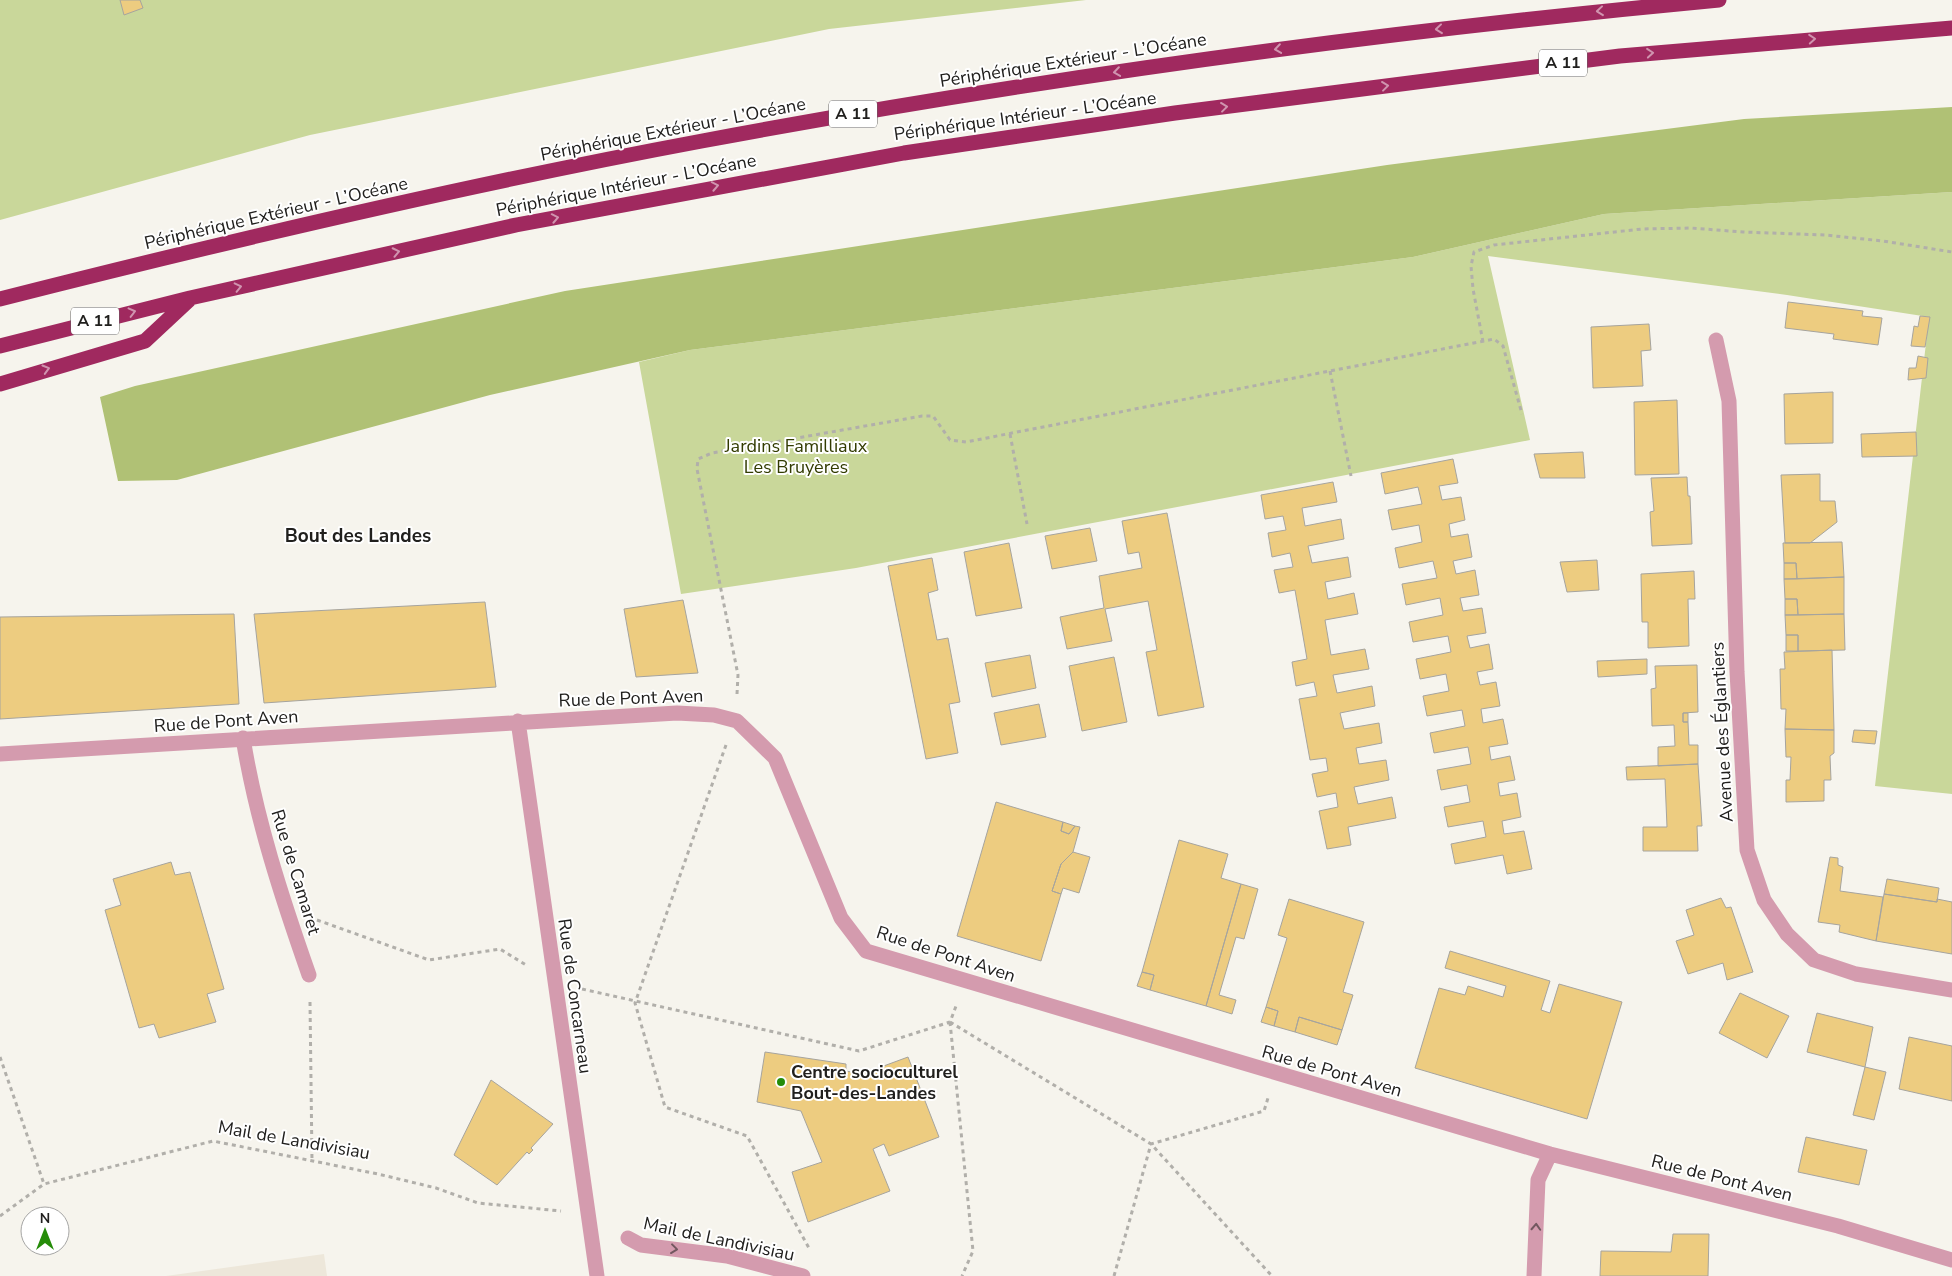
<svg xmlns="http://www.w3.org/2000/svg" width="1952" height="1276" viewBox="0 0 1952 1276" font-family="'Nunito Sans',sans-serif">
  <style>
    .built { fill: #ede7da }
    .green { fill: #c9d79a }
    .forest { fill: #b0c175 }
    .building { fill: #edcc80; stroke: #a6a49e }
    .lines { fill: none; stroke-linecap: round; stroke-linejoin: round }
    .path { stroke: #b1afaa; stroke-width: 3; stroke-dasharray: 4 4; stroke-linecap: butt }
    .minor { stroke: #d49bae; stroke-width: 15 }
    .motorway { stroke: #a0295f; stroke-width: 15 }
    .oneway { stroke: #d094af }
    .oneway2 { stroke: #72575f }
    .poi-dot { fill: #258c09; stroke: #fff; stroke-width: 2 }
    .labels { text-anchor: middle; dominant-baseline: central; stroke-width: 4; stroke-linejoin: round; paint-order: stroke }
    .shield { fill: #fff; stroke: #646362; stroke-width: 1 }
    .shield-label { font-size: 16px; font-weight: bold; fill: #21201e }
    .street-label { font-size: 18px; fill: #21201e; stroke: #fff }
    .park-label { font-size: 18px; fill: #323b00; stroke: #fff }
    .poi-label { font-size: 18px; font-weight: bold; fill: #21201e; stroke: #fff; text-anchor: start }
    .neighbourhood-label { font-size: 19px; font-weight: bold; fill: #21201e; stroke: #fff }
  </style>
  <rect width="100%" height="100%" fill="#f6f4ed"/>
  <path class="built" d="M324,1254L327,1276H166Z"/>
  <path class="green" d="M0,0H1086L829,29L310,135L0,220Z
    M1952,192V794L1875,786L1929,317L1787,295L1488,256L1530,440L856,568L681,594L639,362L690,350L1413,257L1604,214Z"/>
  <path class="forest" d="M1952,107V192L1604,214L1413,257L690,350L490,395L177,480L118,481L100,397L135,386L565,291L1387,165L1744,119Z"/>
  <path class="building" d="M120,0H140L143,8L124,15Z
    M1788,302L1863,311L1862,316L1882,318L1878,345L1833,339L1834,334L1785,328Z
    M1920,316L1930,317L1925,347L1911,346L1914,326L1918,327Z
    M1649,324L1651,350L1641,351L1643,386L1593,388L1591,327Z
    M1918,356L1928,358L1926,378L1908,380L1909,368H1916Z
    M1833,392V443L1785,444L1784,394Z
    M1677,400L1679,474L1635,475L1634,402Z
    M1916,432L1917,456L1862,457L1861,434Z
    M1583,452L1585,478H1540L1534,454Z
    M1453,459L1458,483L1439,486L1442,500L1461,497L1465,520L1449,524L1451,537L1468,534L1472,557L1453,561L1456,574L1475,570L1479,595L1460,598L1463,611L1482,608L1486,633L1467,636L1470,648L1489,644L1493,669L1477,672L1480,685L1496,682L1500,706L1481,709L1483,723L1503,719L1508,744L1489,747L1491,760L1510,756L1515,780L1498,783L1500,796L1517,793L1521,817L1502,821L1504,834L1524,831L1532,869L1507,874L1503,855L1455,864L1451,844L1486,837L1483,821L1448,827L1444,807L1470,802L1467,785L1441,790L1437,770L1471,764L1468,747L1434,753L1430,733L1465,726L1462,710L1427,716L1423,696L1449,691L1446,674L1420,679L1416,659L1451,652L1448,636L1413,642L1409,622L1443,615L1440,598L1406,605L1402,584L1437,578L1433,561L1399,568L1395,548L1422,542L1419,525L1392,530L1388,510L1422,504L1418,487L1385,494L1381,473Z
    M1820,474V501H1835L1837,522L1810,543H1785L1781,475Z
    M1687,477L1688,496H1690L1692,544L1652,546L1650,512L1654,511L1651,478Z
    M1333,482L1337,502L1302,508L1305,526L1341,519L1344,539L1308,546L1312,563L1348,557L1351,577L1325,582L1328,599L1354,593L1358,614L1325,620L1331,655L1365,649L1369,669L1333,675L1337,693L1372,686L1375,706L1340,713L1344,729L1379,723L1382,743L1356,748L1359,764L1386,760L1389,780L1354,787L1358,804L1392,797L1396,818L1348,827L1351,845L1327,849L1319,811L1338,807L1336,793L1317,797L1312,774L1328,771L1326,758L1310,760L1299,699L1317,696L1314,682L1296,686L1292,662L1307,659L1295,590L1279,593L1274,570L1293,567L1290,553L1272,557L1268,533L1286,530L1283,516L1265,519L1261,495Z
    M1167,513L1204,707L1158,716L1146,652L1157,650L1148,601L1105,609L1112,641L1067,649L1060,617L1104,608L1099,576L1142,568L1139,552L1128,554L1122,521Z
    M1090,528L1097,561L1052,569L1045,536Z
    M1842,542L1844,577L1797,579L1796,563H1784L1783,543Z
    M1009,543L1022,608L976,616L964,552Z
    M932,558L938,590L928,593L937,640L948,638L960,702L949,704L958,753L926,759L888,566Z
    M1597,560L1599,590L1567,592L1560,562Z
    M1784,563H1796L1797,579H1784Z
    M1694,571L1695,599H1688L1689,646L1648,648V622H1642L1641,574Z
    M1844,577V614L1798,615L1797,599H1785L1784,579Z
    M1785,599H1797L1798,615H1785Z
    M683,600L698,673L636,677L624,609Z
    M485,602L496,687L264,703L254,614Z
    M234,614L239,704L0,719V617Z
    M1844,614L1845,650L1798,651V635H1786L1785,615Z
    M1786,635H1798V651H1786Z
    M1832,650L1834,730L1785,729L1786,709H1781L1780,669H1785L1784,652Z
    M1030,655L1036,688L992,697L985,663Z
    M1114,657L1127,722L1082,731L1069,666Z
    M1647,659V674L1598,677L1597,661Z
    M1697,665L1698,712L1683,713V722H1688L1689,745H1698V764L1658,766V747L1675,746L1674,725L1652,726L1651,689L1656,688L1655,666Z
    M1039,704L1046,737L1001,745L994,713Z
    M1683,713H1688V722H1683Z
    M1785,729L1834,730V753L1830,756L1831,780H1824V801L1786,802V780H1790L1791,757H1786Z
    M1854,730L1877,731L1875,744L1852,742Z
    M1698,764L1702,826H1697L1698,851H1643V827H1667L1665,779L1627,780L1626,767Z
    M996,802L1063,822L1061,831L1069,834L1075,826L1080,827L1073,852L1061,864L1052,891L1061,894L1041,961L957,936Z
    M1063,822L1075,826L1069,834L1061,831Z
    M1179,840L1228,854L1221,878L1241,884L1206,1006L1150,990L1154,975L1142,972Z
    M1073,852L1090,857L1079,893L1063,888L1061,894L1052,891L1061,864Z
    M1830,857L1838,858V865L1843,867L1840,891L1883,897L1876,941L1839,932L1840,925L1818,922Z
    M171,862L175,875L190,872L224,989L207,994L216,1022L159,1038L154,1024L139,1028L105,910L121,905L113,879Z
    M1887,879L1939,888L1937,902L1884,894Z
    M1241,884L1258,889L1244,939L1236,937L1219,995L1236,1000L1232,1014L1206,1006Z
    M1884,894L1937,902V899L1952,902V954L1876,941Z
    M1721,898L1726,908L1731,907L1753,972L1727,980L1723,963L1688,974L1676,941L1694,935L1686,910Z
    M1289,899L1364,922L1343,992L1353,995L1342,1030L1299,1017L1295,1032L1274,1026L1278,1011L1266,1007L1287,938L1278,935Z
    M1450,951L1550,981L1541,1010L1550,1013L1559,984L1622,1002L1587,1119L1415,1068L1439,988L1465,995L1468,986L1503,997L1506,986L1445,968Z
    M1142,972L1154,975L1150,990L1137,986Z
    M1740,993L1789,1016L1767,1058L1719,1033Z
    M1266,1007L1278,1011L1274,1026L1261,1022Z
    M1817,1013L1873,1027L1865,1067L1807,1052Z
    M1299,1017L1342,1030L1337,1045L1295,1032Z
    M1909,1037L1952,1046V1101L1899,1089Z
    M765,1052L846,1064V1071L862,1074L908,1057L939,1137L889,1156L884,1144L873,1149L890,1191L808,1222L792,1172L822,1162L801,1111L757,1102Z
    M1865,1067L1886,1072L1874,1120L1853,1115Z
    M491,1080L553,1124L531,1148L533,1150L529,1154L527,1152L497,1185L454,1155Z
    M1806,1137L1867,1150L1859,1185L1798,1172Z
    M1673,1234H1709L1708,1276H1600L1601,1251L1671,1252Z"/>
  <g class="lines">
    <path class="path" d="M1483,342L1473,289L1471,266L1474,252L1494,245L1642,229L1691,228L1743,232L1825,235L1883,241L1952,252
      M1330,371L1351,476
      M1010,434L1027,524
      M737,694L738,675L697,469L698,459L712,453L922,416H933L950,440L966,442L1494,339L1503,346L1522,414
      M726,745L635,1003L665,1107L747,1136L810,1250
      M317,920L429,960L500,949L526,965
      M582,989L859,1051L950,1022L956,1006
      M310,1002L312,1161
      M950,1022L1151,1144L1272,1276
      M950,1022L973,1251L962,1276
      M0,1057L44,1184
      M0,1216L44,1184L213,1141L378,1174L436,1188L478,1203L561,1211
      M1114,1276L1151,1144L1264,1111L1268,1098"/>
    <path class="minor" d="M1716,340L1729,401L1737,672L1747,850L1764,900L1787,934L1814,960L1856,974L1952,990
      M518,721L597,1276
      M243,738C256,819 282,898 309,975
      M0,754L677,713L714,715L737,721L775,758L841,918L866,951L1550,1154L1838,1226L1952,1260
      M628,1238L641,1245L727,1256L803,1276
      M1534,1276L1538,1180L1550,1154"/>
    <path class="motorway" d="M0,299C232,240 466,185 702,141C1039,78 1378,32 1719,0
      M0,346L190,298L516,225L904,153L1175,113L1620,56L1952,28
      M0,384L145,341L189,300"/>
  </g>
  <defs><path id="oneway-chevron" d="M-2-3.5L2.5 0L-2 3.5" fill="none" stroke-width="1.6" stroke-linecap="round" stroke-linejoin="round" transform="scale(1.25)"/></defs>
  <g class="oneway">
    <use href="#oneway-chevron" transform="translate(1600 11) rotate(174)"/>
    <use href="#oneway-chevron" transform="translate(1439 29) rotate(174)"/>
    <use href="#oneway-chevron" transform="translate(1812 39) rotate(-4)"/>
    <use href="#oneway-chevron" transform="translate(1278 49) rotate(172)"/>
    <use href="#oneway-chevron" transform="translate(1650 53) rotate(-5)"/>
    <use href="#oneway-chevron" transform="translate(1117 72) rotate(172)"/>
    <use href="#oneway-chevron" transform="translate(1385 86) rotate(-7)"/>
    <use href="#oneway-chevron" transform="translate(1224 107) rotate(-7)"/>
    <use href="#oneway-chevron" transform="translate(715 186) rotate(-11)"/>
    <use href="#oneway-chevron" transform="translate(555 218) rotate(-11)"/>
    <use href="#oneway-chevron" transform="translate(396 252) rotate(-12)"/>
    <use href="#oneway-chevron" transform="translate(238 287) rotate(-13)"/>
    <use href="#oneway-chevron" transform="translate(132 312) rotate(-14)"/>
    <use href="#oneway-chevron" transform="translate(46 369) rotate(-16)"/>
  </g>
  <g class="oneway2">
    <use href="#oneway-chevron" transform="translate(1536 1227) rotate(-87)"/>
    <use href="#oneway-chevron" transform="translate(674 1249) rotate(7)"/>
  </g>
  <circle class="poi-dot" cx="781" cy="1082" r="5"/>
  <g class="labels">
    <g class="shield">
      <rect x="1539" y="49.5" width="48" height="27" rx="4"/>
      <rect x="829" y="100.5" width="48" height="27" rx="4"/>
      <rect x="71" y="307.5" width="48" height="27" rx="4"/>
    </g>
    <g class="shield-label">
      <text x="1563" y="63">A 11</text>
      <text x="853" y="114">A 11</text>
      <text x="95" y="321">A 11</text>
    </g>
    <g class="street-label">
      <text transform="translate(1073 60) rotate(-9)">Périphérique Extérieur - L’Océane</text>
      <text transform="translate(1025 116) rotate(-8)">Périphérique Intérieur - L’Océane</text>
      <text transform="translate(673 129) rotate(-11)">Périphérique Extérieur - L’Océane</text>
      <text transform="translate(626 185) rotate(-11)">Périphérique Intérieur - L’Océane</text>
      <text transform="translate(276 213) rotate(-13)">Périphérique Extérieur - L’Océane</text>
      <text transform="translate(631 698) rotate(-2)">Rue de Pont Aven</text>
      <text transform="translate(226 721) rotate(-4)">Rue de Pont Aven</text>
      <text transform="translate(1722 732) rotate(-93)">Avenue des Églantiers</text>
      <text transform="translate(296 872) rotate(73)">Rue de Camaret</text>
      <text transform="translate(946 954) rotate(18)">Rue de Pont Aven</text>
      <text transform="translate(575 996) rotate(82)">Rue de Concarneau</text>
      <text transform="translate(1332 1071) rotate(16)">Rue de Pont Aven</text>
      <text transform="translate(294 1140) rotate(10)">Mail de Landivisiau</text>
      <text transform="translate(1722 1178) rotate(14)">Rue de Pont Aven</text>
      <text transform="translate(719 1239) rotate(12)">Mail de Landivisiau</text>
    </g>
    <g class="park-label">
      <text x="796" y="446">Jardins Familliaux<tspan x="796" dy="21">Les Bruyères</tspan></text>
    </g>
    <g class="poi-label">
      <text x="791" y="1072">Centre socioculturel<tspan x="791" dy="21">Bout-des-Landes</tspan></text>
    </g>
    <g class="neighbourhood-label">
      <text x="358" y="536">Bout des Landes</text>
    </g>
  </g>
  <g transform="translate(45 1231)"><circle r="24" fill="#ffffff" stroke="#a6a6a5"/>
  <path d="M0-4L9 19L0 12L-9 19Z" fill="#258c09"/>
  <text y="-8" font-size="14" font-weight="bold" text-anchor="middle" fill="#21201e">N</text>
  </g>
</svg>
